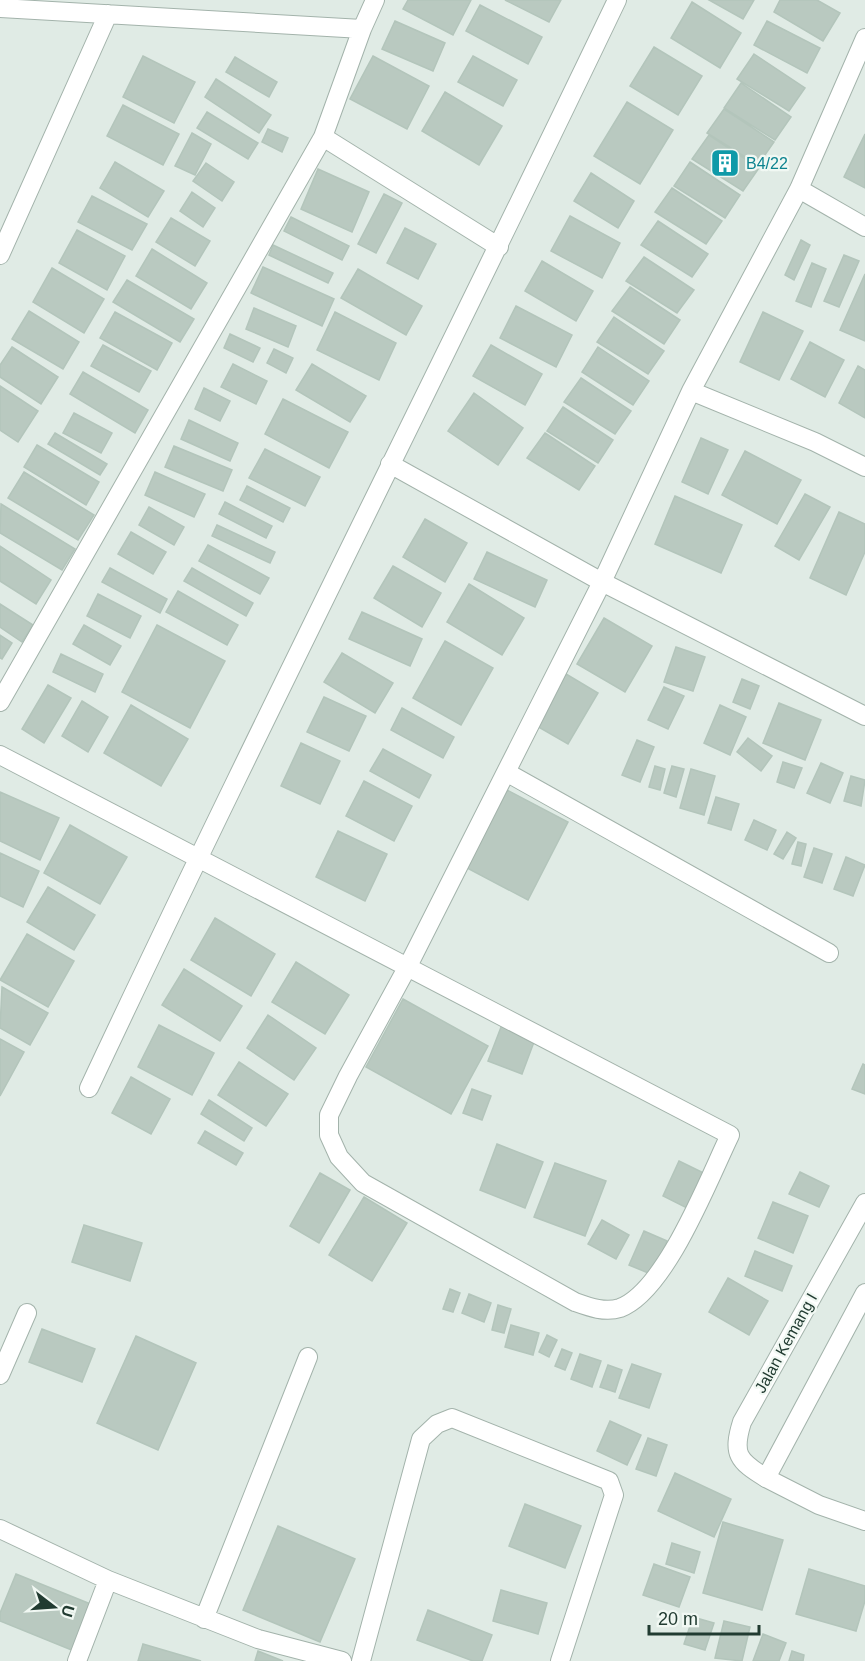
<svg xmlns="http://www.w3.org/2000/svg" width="865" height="1661" viewBox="0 0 865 1661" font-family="Helvetica,sans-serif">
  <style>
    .building { fill: #b9c9c0; stroke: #b3c5bb; stroke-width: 1.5 }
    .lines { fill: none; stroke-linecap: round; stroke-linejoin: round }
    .minor-casing { stroke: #a3b3ab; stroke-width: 20 }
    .tertiary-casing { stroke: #a3b3ab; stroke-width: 20 }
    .minor { stroke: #fff; stroke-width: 18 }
    .tertiary { stroke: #fff; stroke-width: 18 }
    .labels { text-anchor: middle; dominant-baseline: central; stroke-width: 4.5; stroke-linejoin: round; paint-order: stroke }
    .culture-label { font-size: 16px; fill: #0d838f; stroke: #f1f8f3; text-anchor: start }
    .street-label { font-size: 16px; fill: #213b31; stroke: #f1f8f3 }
  </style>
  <rect width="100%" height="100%" fill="#e0ebe5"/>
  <path class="building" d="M408,0H471L453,35L403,9Z
    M505,0H561L549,22Z
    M709,0H754L743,19Z
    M780,0H817L840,13L823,41L774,12Z
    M692,2L741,33L720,68L671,38Z
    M480,5L542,37L528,64L466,31Z
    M395,21L445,43L433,71L382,49Z
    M767,21L820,48L807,73L754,45Z
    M654,47L702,76L678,115L630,86Z
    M754,54L805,88L789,111L737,79Z
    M143,56L195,82L174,123L123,97Z
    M373,56L429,86L407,129L350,99Z
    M473,56L517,80L503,106L458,82Z
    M235,57L277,82L269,97L226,72Z
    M216,79L271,115L259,133L205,97Z
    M741,83L791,117L775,140L724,108Z
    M445,92L502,126L479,165L422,131Z
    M627,102L673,130L640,184L594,156Z
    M123,105L179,134L163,165L107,136Z
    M724,109L774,142L758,165L707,133Z
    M207,112L258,143L248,159L197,128Z
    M268,129L288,138L282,152L262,142Z
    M192,133L211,144L195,175L175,166Z
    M865,134V188L844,177Z
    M709,135L759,168L743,191L692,159Z
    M115,162L164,191L148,217L100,188Z
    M690,162L740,195L725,218L674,186Z
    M206,163L234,182L222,201L193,181Z
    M318,169L369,192L352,232L301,209Z
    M591,173L634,201L618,228L574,201Z
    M672,188L722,221L706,244L655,212Z
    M192,192L215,208L203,227L180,211Z
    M384,194L402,203L376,253L358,244Z
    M92,196L147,224L132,250L78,222Z
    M570,216L620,243L602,278L551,251Z
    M291,217L349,246L342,260L284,231Z
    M171,218L210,241L195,266L156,242Z
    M658,221L708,254L692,277L641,245Z
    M405,228L436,244L418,279L387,263Z
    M77,230L125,256L107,290L59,263Z
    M801,240L810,245L794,280L785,275Z
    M273,245L333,273L328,283L269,255Z
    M152,249L207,283L191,309L136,276Z
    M844,255L859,261L839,307L824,301Z
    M644,257L694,290L677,313L626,281Z
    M542,261L593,291L576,321L525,291Z
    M812,263L826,269L811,307L796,301Z
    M263,267L334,299L322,326L251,293Z
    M52,268L104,299L84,333L33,302Z
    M358,269L422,306L406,335L341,298Z
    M865,274V341L840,330Z
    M127,280L194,319L180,342L113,302Z
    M630,287L680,320L664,344L612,311Z
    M516,306L572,335L556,367L500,338Z
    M254,308L296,326L288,347L246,329Z
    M29,311L79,342L63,369L12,339Z
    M115,312L172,343L157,370L100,338Z
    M335,312L396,343L379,380L317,350Z
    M763,312L803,331L779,380L740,362Z
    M614,317L664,351L648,374L597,342Z
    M230,334L260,348L253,362L224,348Z
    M810,342L844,360L825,397L791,379Z
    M103,345L151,371L139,392L91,366Z
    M491,345L542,374L525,405L473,376Z
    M12,347L58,377L41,404L0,377V365Z
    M598,347L649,381L633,405L582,372Z
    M274,349L293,358L286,373L267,363Z
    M233,364L267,381L256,404L221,387Z
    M312,364L366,396L350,422L296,390Z
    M858,366L865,370V418L839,403Z
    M83,372L148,410L135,433L70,394Z
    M581,378L631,411L615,434L564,402Z
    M0,386L38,411L18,442L0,430Z
    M204,388L230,401L220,421L195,409Z
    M474,393L523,428L498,465L448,431Z
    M283,399L348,432L329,468L265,434Z
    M563,407L613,440L598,463L547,431Z
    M74,413L112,433L101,453L63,433Z
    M189,420L238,443L230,461L181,439Z
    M55,433L107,464L100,475L48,444Z
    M545,433L595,466L579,490L527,458Z
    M701,438L728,450L708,494L682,482Z
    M37,445L99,482L86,505L24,467Z
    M174,446L232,470L223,491L165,467Z
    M265,449L320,477L305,506L249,478Z
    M745,451L801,480L777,524L722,495Z
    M24,472L94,515L78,540L8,498Z
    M155,472L205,494L194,517L145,495Z
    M247,486L290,508L283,522L240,500Z
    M805,494L830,507L799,560L775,546Z
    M675,496L742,525L721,573L655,544Z
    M225,502L272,526L266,538L219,514Z
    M1,504L75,549L62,570L0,533Z
    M149,507L184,527L174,545L139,525Z
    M839,512L865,524V552L846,595L810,578Z
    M425,519L467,543L445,582L403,557Z
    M217,525L275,552L270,563L212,536Z
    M131,532L166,552L153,574L118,554Z
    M208,545L269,578L260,594L199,561Z
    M0,546L51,580L36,604L0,581Z
    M487,552L547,580L535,607L474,579Z
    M393,566L441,593L422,627L374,598Z
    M110,568L167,599L160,613L102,582Z
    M192,568L253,603L246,616L184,581Z
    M469,584L524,618L502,655L447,622Z
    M178,591L238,625L227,645L166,612Z
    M98,594L141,616L130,638L87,616Z
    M0,604L33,625L22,642L0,627Z
    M362,612L422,639L410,666L349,639Z
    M604,618L652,646L625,692L577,664Z
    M84,625L121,646L110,665L73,644Z
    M157,625L225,661L190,728L122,692Z
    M0,635L12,643L2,659L0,658Z
    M445,641L493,668L461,725L413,698Z
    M676,647L705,657L693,691L664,682Z
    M342,653L393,683L375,713L324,682Z
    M61,654L103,674L95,692L53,672Z
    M566,674L598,693L568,744L535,725Z
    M742,679L759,686L750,709L733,702Z
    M48,685L71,698L44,743L22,729Z
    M664,687L684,696L668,729L648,720Z
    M324,697L366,716L349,751L307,732Z
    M82,701L108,717L88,752L62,736Z
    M779,703L821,720L805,760L763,743Z
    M131,705L188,739L161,786L104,753Z
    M720,705L746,717L730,755L704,743Z
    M402,708L454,737L443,758L391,730Z
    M748,738L772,756L761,771L737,752Z
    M637,740L654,747L640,782L622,775Z
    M301,743L340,761L320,804L281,786Z
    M383,749L431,775L419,798L370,771Z
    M783,762L802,768L794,788L777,782Z
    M821,763L843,773L830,803L807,793Z
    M655,766L665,769L660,790L649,787Z
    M672,766L684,769L676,797L664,793Z
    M691,769L715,776L704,815L680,808Z
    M851,776L865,780L861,806L844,801Z
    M364,781L412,806L394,841L346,816Z
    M507,790L568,822L528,900L467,868Z
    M0,792L59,818L40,860L0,841Z
    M716,797L739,804L731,830L708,823Z
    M754,820L776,830L767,850L745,840Z
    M70,825L127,857L100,904L44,873Z
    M338,831L387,854L365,901L316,877Z
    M787,832L796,838L783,859L774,854Z
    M798,842L806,844L801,866L792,864Z
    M814,848L832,854L822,883L804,877Z
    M0,853L39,871L23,907L0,896Z
    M846,857L865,865L853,896L834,889Z
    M48,887L95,915L74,950L27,922Z
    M215,918L275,954L251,996L191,960Z
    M27,934L74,961L48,1007L0,980Z
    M296,962L349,995L325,1034L272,1002Z
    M184,969L242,1006L220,1041L162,1005Z
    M2,987L48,1013L30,1045L0,1028Z
    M403,999L488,1046L451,1114L366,1067Z
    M268,1015L316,1048L294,1080L247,1048Z
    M503,1022L537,1034L522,1074L488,1061Z
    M159,1025L214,1053L192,1095L138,1067Z
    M0,1039L24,1052L0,1096Z
    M239,1062L288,1094L266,1126L218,1095Z
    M863,1064L865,1065V1094L852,1089Z
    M131,1077L170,1099L151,1134L112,1113Z
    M472,1089L491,1096L482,1120L463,1113Z
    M209,1100L252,1128L244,1141L201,1114Z
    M205,1131L243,1153L236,1165L198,1143Z
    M497,1144L543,1162L525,1208L480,1190Z
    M679,1161L710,1176L693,1211L663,1196Z
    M555,1163L606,1181L585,1236L534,1217Z
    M800,1172L829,1186L819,1207L789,1194Z
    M320,1173L350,1190L319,1243L290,1226Z
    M364,1197L407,1223L372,1281L329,1255Z
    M773,1202L808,1216L793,1253L758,1238Z
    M602,1220L629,1235L616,1259L588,1244Z
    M84,1225L142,1243L130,1281L72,1262Z
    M644,1231L667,1241L653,1275L629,1265Z
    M755,1251L792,1266L782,1291L745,1276Z
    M728,1278L768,1301L749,1335L709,1312Z
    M450,1289L460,1293L453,1312L443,1309Z
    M469,1294L491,1303L484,1322L462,1313Z
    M498,1305L511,1309L504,1333L492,1330Z
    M511,1325L539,1333L533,1355L505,1347Z
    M42,1329L95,1349L82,1382L29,1362Z
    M547,1335L557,1340L549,1357L539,1352Z
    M136,1336L196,1363L158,1450L97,1423Z
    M562,1349L572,1353L565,1370L555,1366Z
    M580,1354L601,1361L592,1387L571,1379Z
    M632,1364L661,1374L649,1408L619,1398Z
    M608,1365L622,1370L615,1392L600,1387Z
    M610,1421L641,1435L627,1465L597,1451Z
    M648,1438L667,1445L656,1476L636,1469Z
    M675,1473L731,1499L714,1537L658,1511Z
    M525,1504L581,1526L565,1568L509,1546Z
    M723,1522L783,1540L762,1610L703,1593Z
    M278,1526L355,1559L320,1642L243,1610Z
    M672,1543L700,1552L694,1573L666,1564Z
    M654,1564L690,1577L679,1607L643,1595Z
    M809,1569L865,1586V1601L856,1631L796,1614Z
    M16,1574L98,1607L79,1653L0,1621V1613Z
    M501,1590L547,1603L538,1634L493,1621Z
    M428,1610L492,1635L482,1661H473L417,1640Z
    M693,1617L714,1623L705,1650L684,1644Z
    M724,1621L750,1627L742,1661L715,1658Z
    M763,1634L786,1643L779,1661H753Z
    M143,1644L201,1661H138Z
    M258,1651L283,1661H255Z
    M792,1651L804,1655L803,1661H789Z"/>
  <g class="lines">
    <g class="minor-casing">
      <path id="minor" d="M0,8L362,29
        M323,137L499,247
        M799,189L865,227
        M0,255L108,14
        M691,391L815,442L865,467
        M390,464L602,582L865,716
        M0,702L323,137L362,29L375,0
        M0,755C244,880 487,1007 730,1135C709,1178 666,1291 620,1308C605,1313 589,1307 575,1302L363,1183L339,1157L329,1135V1115L348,1076L408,966L602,582L691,391L799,189L865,38
        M506,772L829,953
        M89,1088C260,723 443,364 617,0
        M0,1375L27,1313
        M766,1478L819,1505L865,1521
        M0,1529L108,1580L258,1639L342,1661
        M204,1619L308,1357
        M77,1661L108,1580
        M361,1661L421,1439L437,1424L452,1418L609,1481L614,1495L560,1661"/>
    </g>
    <g class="tertiary-casing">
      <path id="tertiary" d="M865,1203L742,1422C732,1454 738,1461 766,1478L865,1293"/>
    </g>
    <use href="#minor" class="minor"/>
    <use href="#tertiary" class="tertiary"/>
  </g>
  <defs>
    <g id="building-square" transform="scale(1.5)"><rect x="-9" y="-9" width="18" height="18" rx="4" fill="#0f9aa8" stroke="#f1f8f3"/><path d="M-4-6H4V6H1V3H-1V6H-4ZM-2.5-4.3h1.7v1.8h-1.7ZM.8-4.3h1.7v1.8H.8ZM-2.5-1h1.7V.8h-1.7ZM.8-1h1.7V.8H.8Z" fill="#fff"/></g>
  </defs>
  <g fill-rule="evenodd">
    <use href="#building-square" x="725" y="163"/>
  </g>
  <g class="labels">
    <g class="culture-label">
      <text x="746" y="163">B4/22</text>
    </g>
    <g class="street-label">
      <text transform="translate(786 1343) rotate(-61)">Jalan Kemang I</text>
    </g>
  </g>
  <g transform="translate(54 1607) rotate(107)" stroke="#f1f8f3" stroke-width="4.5" paint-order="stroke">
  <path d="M0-4.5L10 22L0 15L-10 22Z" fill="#213b31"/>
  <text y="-9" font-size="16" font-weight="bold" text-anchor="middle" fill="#213b31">U</text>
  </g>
  <path d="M649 1625v9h110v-9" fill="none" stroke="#213b31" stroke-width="3"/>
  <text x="658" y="1625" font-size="18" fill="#213b31" stroke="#f1f8f3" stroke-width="4.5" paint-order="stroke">20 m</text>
</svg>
